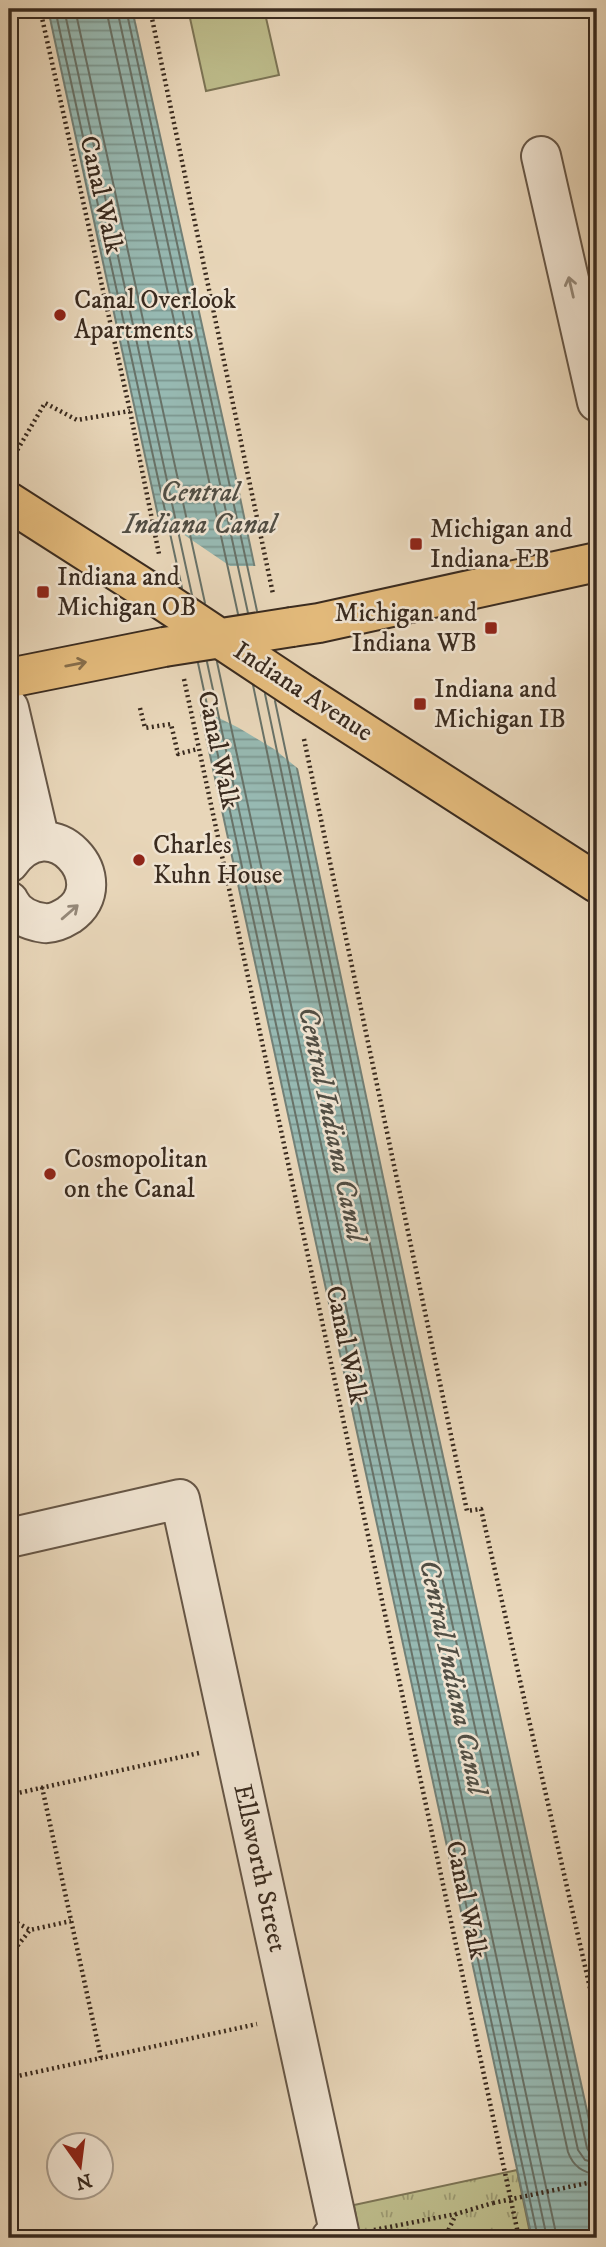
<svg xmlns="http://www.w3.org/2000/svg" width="606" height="2247" viewBox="0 0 606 2247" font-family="'IM FELL DW Pica',serif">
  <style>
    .green { fill: #bdbc8b; stroke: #7c7455; stroke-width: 2 }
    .park { fill: url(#park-tufts); stroke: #7c7455; stroke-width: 2 }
    .water { fill: url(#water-rules); stroke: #728077; stroke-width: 2 }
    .pier { fill: #e8d6b9 }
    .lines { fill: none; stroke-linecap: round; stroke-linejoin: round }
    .shore { stroke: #687268; stroke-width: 2 }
    .minor-casing { stroke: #665646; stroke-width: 42 }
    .major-casing { stroke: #3a2b1f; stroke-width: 42 }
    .path { stroke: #3a2b1f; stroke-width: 4.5; stroke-dasharray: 2 3.5; stroke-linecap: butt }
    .minor { stroke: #f0e4d2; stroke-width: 38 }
    .major { stroke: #e4bb7c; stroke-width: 38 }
    .major-bridge-casing { stroke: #3a2b1f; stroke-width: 42; stroke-linecap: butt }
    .path-bridge { stroke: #3a2b1f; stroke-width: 4.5; stroke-dasharray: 2 3.5; stroke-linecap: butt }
    .major-bridge { stroke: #e4bb7c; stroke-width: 38 }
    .oneway { stroke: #958878 }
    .oneway2 { stroke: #866c49 }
    .poi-dot { fill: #8f2418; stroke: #f0e4d2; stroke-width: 2.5 }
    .labels { text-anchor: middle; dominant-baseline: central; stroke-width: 5; stroke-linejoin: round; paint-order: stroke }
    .street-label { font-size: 26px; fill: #3a2b1f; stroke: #f0e4d2 }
    .poi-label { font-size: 26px; fill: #3a2b1f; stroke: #f0e4d2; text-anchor: start }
    .water-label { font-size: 28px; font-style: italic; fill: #514e44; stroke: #f0e4d2 }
  </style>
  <defs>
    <pattern id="park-tufts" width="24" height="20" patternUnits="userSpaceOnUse" patternTransform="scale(1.75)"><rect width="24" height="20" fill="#bdbc8b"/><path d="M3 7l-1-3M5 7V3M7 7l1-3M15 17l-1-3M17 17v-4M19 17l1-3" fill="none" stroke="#9b9971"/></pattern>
    <pattern id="water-rules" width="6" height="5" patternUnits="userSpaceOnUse" patternTransform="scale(1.75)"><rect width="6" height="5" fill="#97b9b2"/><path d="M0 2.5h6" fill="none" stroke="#7c9790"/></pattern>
  </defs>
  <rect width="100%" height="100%" fill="#e8d6b9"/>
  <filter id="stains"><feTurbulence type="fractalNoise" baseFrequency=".00286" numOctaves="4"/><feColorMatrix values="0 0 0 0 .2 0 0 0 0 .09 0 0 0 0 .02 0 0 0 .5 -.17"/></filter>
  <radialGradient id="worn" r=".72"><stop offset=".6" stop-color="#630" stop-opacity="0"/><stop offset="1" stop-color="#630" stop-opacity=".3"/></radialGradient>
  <path class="green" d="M188,9H264L279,75L206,91Z"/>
  <path class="park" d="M517,2170L531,2238H360L354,2205Z"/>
  <path class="water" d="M48,9H132L238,488L415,1329L591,2129L597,2162V2238H532Z"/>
  <path class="pier" d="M155,515L230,566H258L301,771L274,749L239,728L213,715L198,712Z"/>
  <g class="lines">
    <path class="shore" d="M55,9L182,588
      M64,9L192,595
      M75,9L205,603
      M106,9L238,614
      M117,9L248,613
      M126,9L257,611
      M207,662L547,2238
      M217,662L557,2238
      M198,663L538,2238
      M253,685L389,1335L568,2152C573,2166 582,2173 597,2174
      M265,694L399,1332L578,2150L585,2160L597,2163
      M275,701L408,1331L587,2148L590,2153L597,2155"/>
    <g class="minor-casing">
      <g id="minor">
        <path d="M541,156L597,402"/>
        <path d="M9,708L40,841"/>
        <path d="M9,863C51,804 118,882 69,915C61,920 53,924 44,923C29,921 15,914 9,901"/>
        <path id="s1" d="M9,1538L180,1499L340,2236L331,2238"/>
      </g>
    </g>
    <g class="major-casing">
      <path id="major" d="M9,502L153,594
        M292,627L319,623L597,562
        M9,678L164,647
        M305,695L597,883"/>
    </g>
    <path class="path" d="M40,9L130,411L159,554
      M150,9L273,594
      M9,464L45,403L77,420L130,411
      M184,679L519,2238
      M140,708L145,728L171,724L178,754L198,749
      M304,739L467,1511L481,1509L597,2019
      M42,1787L101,2058
      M9,1795L199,1753
      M9,1924L12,1920L30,1930
      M9,1946L15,1949L30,1930L71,1921
      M9,2078L257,2024
      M597,2095V2096
      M9,2228L11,2238
      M374,2230L456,2214L493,2203
      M441,2238L448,2231L456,2214"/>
    <use href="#minor" class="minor"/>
    <use href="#major" class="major"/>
    <g class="major-bridge-casing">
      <path id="major-bridge" d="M153,594L305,695
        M164,647L292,627"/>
    </g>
    <path class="path-bridge" d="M493,2203L597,2181"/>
    <use href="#major-bridge" class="major-bridge"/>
  </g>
  <defs><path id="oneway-shaft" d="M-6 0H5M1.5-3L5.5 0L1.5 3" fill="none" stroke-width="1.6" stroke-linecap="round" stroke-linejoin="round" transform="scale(1.75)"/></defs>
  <g class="oneway">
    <use href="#oneway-shaft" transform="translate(571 287) rotate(-103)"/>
    <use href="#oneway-shaft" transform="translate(70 912) rotate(-41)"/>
  </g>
  <use class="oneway2" href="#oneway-shaft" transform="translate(76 664) rotate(-11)"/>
  <g class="poi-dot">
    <circle cx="60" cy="315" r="7"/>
    <rect x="409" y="537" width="14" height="14" rx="3.5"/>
    <rect x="36" y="585" width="14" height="14" rx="3.5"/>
    <rect x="484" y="621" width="14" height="14" rx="3.5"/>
    <rect x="413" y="697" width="14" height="14" rx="3.5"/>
    <circle cx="139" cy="860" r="7"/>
    <circle cx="50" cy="1174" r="7"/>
  </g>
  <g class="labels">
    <g class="street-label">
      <text transform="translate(101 195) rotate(77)">Canal Walk</text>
      <text transform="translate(303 692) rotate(33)">Indiana Avenue</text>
      <text transform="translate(218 750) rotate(78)">Canal Walk</text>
      <text transform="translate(346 1345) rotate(78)">Canal Walk</text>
      <text stroke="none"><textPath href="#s1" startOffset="553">Ellsworth Street</textPath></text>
      <text transform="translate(466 1900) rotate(78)">Canal Walk</text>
    </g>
    <g class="poi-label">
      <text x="74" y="300">Canal Overlook<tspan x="74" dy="30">Apartments</tspan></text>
      <text x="430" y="529">Michigan and<tspan x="430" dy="30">Indiana EB</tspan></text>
      <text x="57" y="577">Indiana and<tspan x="57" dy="30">Michigan OB</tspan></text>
      <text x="477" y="613" text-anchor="end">Michigan and<tspan x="477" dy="30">Indiana WB</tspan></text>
      <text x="434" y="689">Indiana and<tspan x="434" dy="30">Michigan IB</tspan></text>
      <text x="153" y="845">Charles<tspan x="153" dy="30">Kuhn House</tspan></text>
      <text x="64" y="1159">Cosmopolitan<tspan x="64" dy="30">on the Canal</tspan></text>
    </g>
    <g class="water-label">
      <text x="200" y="492">Central<tspan x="200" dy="32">Indiana Canal</tspan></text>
      <text transform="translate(332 1124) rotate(78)">Central Indiana Canal</text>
      <text transform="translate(453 1677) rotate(78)">Central Indiana Canal</text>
    </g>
  </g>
  <rect width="606" height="2247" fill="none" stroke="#e8d6b9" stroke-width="35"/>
  <rect x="10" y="10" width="585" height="2226" fill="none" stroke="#3a2b1f" stroke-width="3.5"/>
  <rect x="18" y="18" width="571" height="2212" fill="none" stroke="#3a2b1f" stroke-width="2"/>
  <g transform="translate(80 2166) rotate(166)"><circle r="33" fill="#f0e4d2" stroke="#a79a8a" stroke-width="2"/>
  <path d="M0-5L12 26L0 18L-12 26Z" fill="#8f2418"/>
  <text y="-10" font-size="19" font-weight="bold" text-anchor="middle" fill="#3a2b1f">N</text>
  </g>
  <rect width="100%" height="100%" filter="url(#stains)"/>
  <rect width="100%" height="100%" fill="url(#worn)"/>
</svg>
